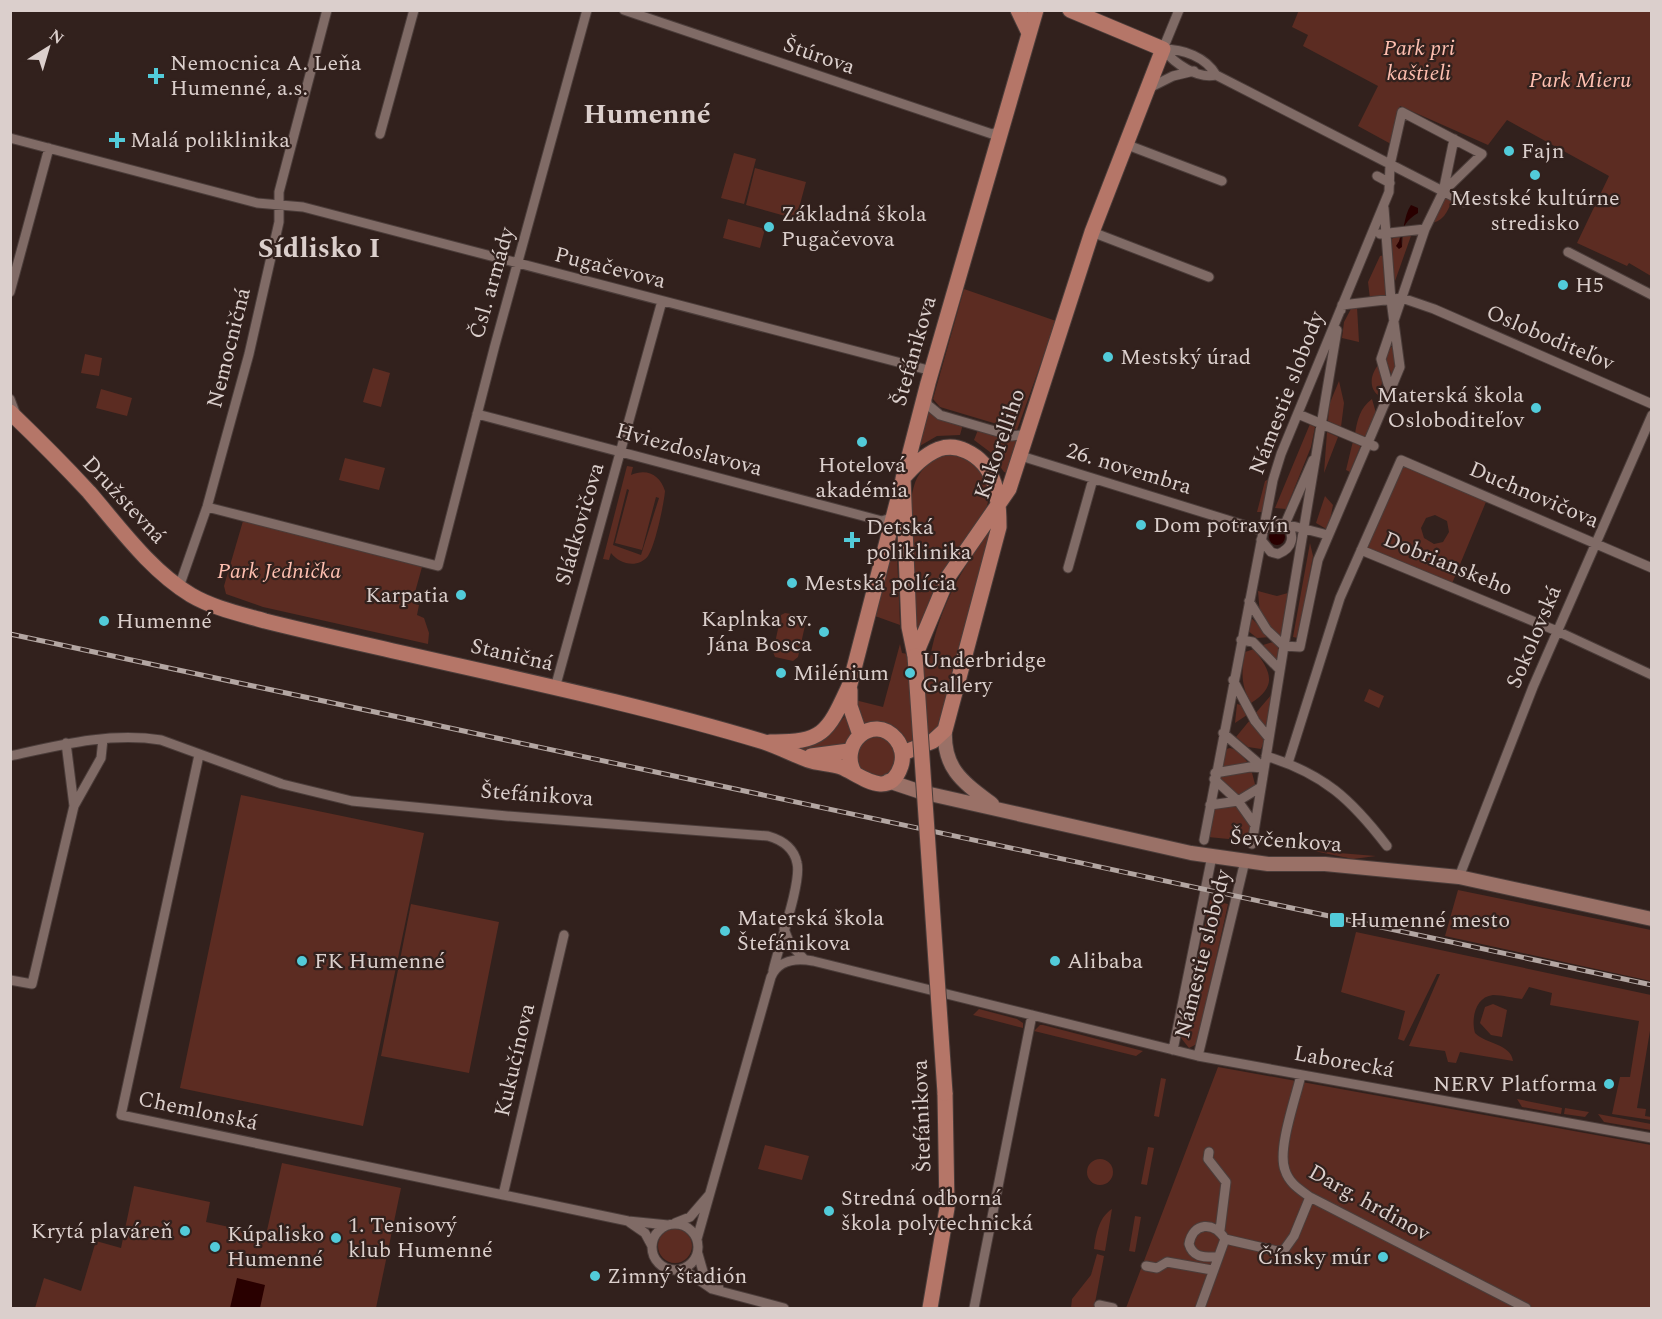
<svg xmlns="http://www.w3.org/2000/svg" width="1662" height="1319" viewBox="0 0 1662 1319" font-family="Spectral,serif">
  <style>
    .green { fill: #5c2c22; fill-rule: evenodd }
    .water { fill: #290000 }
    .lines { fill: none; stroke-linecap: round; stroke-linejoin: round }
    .street-casing { stroke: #4b3d3a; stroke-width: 11 }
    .secondary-casing { stroke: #4b3d3a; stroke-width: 16 }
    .primary-casing { stroke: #4b3d3a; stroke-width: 17 }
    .street { stroke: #806b66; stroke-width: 9 }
    .secondary { stroke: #9a7167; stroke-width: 14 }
    .primary { stroke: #b57668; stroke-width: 15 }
    .rail-casing { stroke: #b3a6a2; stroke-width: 5 }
    .rail { stroke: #32211d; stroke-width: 3; stroke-dasharray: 9; stroke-linecap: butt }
    .primary-bridge-casing { stroke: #4b3d3a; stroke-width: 17; stroke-linecap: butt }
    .primary-bridge { stroke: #b57668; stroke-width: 15 }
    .poi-dot { fill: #52cbd9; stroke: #32211d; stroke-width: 2 }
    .labels { text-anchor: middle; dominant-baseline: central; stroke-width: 4.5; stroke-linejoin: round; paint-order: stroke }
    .park-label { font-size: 22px; font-style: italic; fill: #febfb0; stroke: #32211d }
    .street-label { font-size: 22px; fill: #dbcfcc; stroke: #32211d }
    .poi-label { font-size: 22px; fill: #dbcfcc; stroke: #32211d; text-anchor: start }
    .district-label { font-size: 28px; font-weight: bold; fill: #dbcfcc; stroke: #32211d }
  </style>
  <rect width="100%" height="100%" fill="#32211d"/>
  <path class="green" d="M1299,10L1651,11V276L1629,263L1627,266L1577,243L1609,176L1507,120L1488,145L1400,106L1391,144L1358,126L1378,86L1303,46L1308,35L1292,27Z
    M734,153L756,159L744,204L721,198Z
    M755,168L806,182L796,219L746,205Z
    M1446,198L1452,201C1447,212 1444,221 1431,223L1441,201Z
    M728,219L765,229L760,248L723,238Z
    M1412,233L1394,284L1389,242L1395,236L1400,235L1399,243L1402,247L1403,235Z
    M1385,255L1388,297L1370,299L1368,282L1380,256Z
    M964,289L1056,321L1017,430L940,407L933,399Z
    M1352,307H1357L1359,342L1342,338L1344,322Z
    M1394,344L1398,367L1393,378L1384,355Z
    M85,354L102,358L99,376L81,373Z
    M1379,364L1383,380L1378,395C1368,387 1371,373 1379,364Z
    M373,368L390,373L381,407L363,402Z
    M1339,381L1344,403L1341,427L1328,421L1329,405Z
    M101,389L132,398L127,416L96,408Z
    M1372,399L1376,413L1365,439L1355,434C1357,420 1360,408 1372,399Z
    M927,410L934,416L963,424L960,435L937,436L918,447Z
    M1310,424L1315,427L1311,447L1286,509L1275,508Z
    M978,430L1020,440L1008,473L1004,472L990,452L974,440Z
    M1327,432L1338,437L1324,473Z
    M1353,441L1361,445L1350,472L1346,470Z
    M945,454C974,456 996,480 986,509L938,582L917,640C915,601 901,511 917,478C923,467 934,457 945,454Z
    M345,458L385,468L379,490L339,480Z
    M1401,460L1488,497L1451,586L1361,550ZM1435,515L1447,521L1449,532L1443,542L1434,544L1424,538L1421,528L1426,518Z
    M627,466L633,467L631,475C647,468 660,475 665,491C664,504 655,546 648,556C638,569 619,564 611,553L609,560L603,559ZM627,489L629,490L615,543L642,550L656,497L659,498L641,555L613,545Z
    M1271,478L1262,512H1257L1265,481Z
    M1325,496L1333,505L1328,530L1316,523Z
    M243,521L422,567L412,603L419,605L417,615L424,618L429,633L428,644L263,607L226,594L224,586Z
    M990,528L992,530L942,723L930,737L905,746L864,730L855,700L883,707L900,644L902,653L930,658C940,605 960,573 990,528Z
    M896,531L900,625L875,616Z
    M1310,543L1313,556L1298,638L1293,637Z
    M1258,591L1277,596L1288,593L1281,639L1260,615Z
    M785,613L803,616L806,621L798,657L793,661L775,657L773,652L781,615Z
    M1249,616L1271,637L1257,638L1247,630Z
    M1273,642L1279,646L1277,662L1263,645Z
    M1254,649C1270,671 1279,685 1251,703C1241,687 1241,671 1245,652Z
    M1369,689L1384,696L1379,708L1364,701Z
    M1272,694L1266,730L1254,715Z
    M1237,704L1241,705L1247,715L1235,723Z
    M845,716L850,719L854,732L846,744L809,751L800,749L801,745L828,736Z
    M1250,720L1265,739L1261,749L1248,747L1236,737Z
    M856 757a20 20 0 1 1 40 0a20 20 0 1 1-40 0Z
    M1230,748L1237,750L1250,765L1219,771L1226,749Z
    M1251,769L1256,788C1235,800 1235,795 1218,780L1219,775Z
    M241,795L424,833L363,1126L180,1088Z
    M1213,806H1237L1251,823L1249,841L1208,837Z
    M1314,851L1376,856L1353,859Z
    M1458,890L1651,930V981L1445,936Z
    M1210,900L1228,904L1197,1044L1189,1048L1181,1038Z
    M411,904L499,922L469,1073L381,1056Z
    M1356,932L1651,995V1025L1637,1108L1646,1109L1645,1116L1651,1117V1120L1612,1114L1620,1077H1630L1639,1021L1550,1005L1552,993L1529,987L1522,999C1513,998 1503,995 1493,995C1475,997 1471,1019 1475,1033C1486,1044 1511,1044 1513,1061L1460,1052L1456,1063L1448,1062L1445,1051L1409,1046L1440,974H1437L1404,1041L1398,1039L1405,1011L1341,992Z
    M1493,1004L1507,1010L1502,1037L1491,1035L1480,1023L1485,1007Z
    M979,1009L1017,1019L1023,1023V1028L973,1015Z
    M1040,1025H1043L1143,1051L1136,1056L1034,1031Z
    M1218,1067L1651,1145V1308H1126Z
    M1161,1078L1166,1079L1159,1117L1154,1116Z
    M1517,1099L1562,1108L1561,1114L1522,1107Z
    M1565,1108L1589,1112L1585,1117L1564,1114Z
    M1598,1114L1651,1124V1130L1604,1122Z
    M765,1145L809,1156L802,1180L758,1169Z
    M1148,1147L1154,1148L1147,1185L1141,1184Z
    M1087 1172a13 13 0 1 1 26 0a13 13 0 1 1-26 0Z
    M282,1163L401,1188L376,1308H35L44,1278L81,1291L96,1241L121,1248L134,1186L210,1202L206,1222L266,1235Z
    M1112,1209L1105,1251L1094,1249C1096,1234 1099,1217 1112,1209Z
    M1135,1216L1141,1217L1135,1252L1129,1251Z
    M658 1246a17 17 0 1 1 34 0a17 17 0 1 1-34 0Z
    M1097,1254L1104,1256L1094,1308H1071L1072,1299L1091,1275Z"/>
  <path class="water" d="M1411,205L1418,208V213C1405,221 1400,229 1402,247L1399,249L1396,246C1405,235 1403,216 1411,205Z
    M1269 537a8 8 0 1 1 16 0a8 8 0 1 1-16 0Z
    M237,1278L265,1285L260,1308H230Z"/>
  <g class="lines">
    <g class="street-casing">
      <path id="street" d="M624,10L992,134L1001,130
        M1163,49C1183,49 1206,57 1216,75L1464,202
        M1163,49C1175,64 1197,79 1216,75
        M1163,49L1179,10
        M1149,88L1173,76L1194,71
        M380,134L414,10
        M10,138L257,203L303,207L932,371
        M1125,144L1222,181
        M1377,176L1390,183
        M1384,208L1391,300L1400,367L1390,391
        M1092,232L1209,277
        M1380,234L1425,229
        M1568,252L1652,295
        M10,292L49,148
        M1341,310L1342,305L1402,298L1434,309L1652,404
        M925,396L928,405L940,415L1012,436L1029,434
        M10,399L16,415
        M477,414L882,521L891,518
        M1298,414L1374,446
        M1021,456L1263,531L1272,523L1285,524C1296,535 1293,548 1278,554L1271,552L1261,540
        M1313,460L1285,524L1328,535
        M207,507L438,566L495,345L587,10
        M1361,550L1557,631L1652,675
        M1068,568L1093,479
        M179,587L207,507L249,354L279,222V192L327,10
        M1249,601L1267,630L1284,646
        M1241,640L1253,642L1280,670
        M1284,646L1337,330
        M1233,680L1255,721L1269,738
        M555,688L662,301
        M1223,733L1264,768
        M199,755L121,1115L628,1221L668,1225
        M10,756C60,745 110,732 161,740L282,784L352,801L507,816L768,836C782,840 794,848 797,863C802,882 778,948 773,971
        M1266,756C1324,774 1351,799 1387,846
        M1288,763L1340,598L1401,460L1652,568
        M1215,773L1250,767L1264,768
        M1214,779L1238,801L1255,825
        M1210,805L1238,801L1261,787
        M74,806L101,758L103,739
        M1204,840L1273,480L1281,454L1389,192L1390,165L1402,112L1482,154L1443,192
        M1252,844L1284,646L1300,647L1318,560L1390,391L1381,359L1425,229L1443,192L1454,139
        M1459,877L1533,687L1652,415
        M784,929L790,944L805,960
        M10,980L32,984L74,806L66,743
        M1173,1050L1212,856
        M1198,1056L1245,861
        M1301,1075C1296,1098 1277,1149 1285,1170C1289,1183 1299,1189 1310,1197L1526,1308
        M1209,1152L1208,1159L1226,1182L1220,1230
        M503,1195L564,935
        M629,1222L645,1233L652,1246
        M675,1223L690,1217L709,1195
        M652 1247a23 23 0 1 1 46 0a23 23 0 1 1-46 0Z
        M697,1239L771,977C778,960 796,958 813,961L1198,1056L1652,1138
        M698,1254L704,1275L719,1288
        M1216,1257C1204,1257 1193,1258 1189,1244C1193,1222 1214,1221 1225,1239
        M1146,1266L1157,1268L1167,1262L1212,1270
        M683,1269L712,1289L784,1308
        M1099,1305L1113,1308
        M974,1308L1032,1015
        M1200,1308L1225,1239L1277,1251L1284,1250L1294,1236L1310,1197"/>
    </g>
    <g class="secondary-casing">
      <path id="secondary" d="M945,730C943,769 963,782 992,804
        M888,781L921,792L1191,853L1268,864H1325L1459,877L1652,919"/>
    </g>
    <g class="primary-casing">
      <path id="primary" d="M1018,10L1029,33
        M10,412C37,438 64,465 89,492C120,528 150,570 191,595C213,608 241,614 265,621C305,631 345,640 385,649C511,678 638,704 761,741C777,746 792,754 808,760C819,764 830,763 841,767C859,774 889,802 901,766C904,757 902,746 896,739C873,712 837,745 855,774
        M915,656L948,577L1009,489L1092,232L1163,49L1070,10
        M850,690V706L860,735
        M770,742C825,743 828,731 850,684L928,383L1036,10
        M903,753L933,741L945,730L999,527C999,498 997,465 966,451C958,447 948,446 939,449C924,455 913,467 903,478L909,627L915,656
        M811,756L849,751
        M930,1308L947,1208L945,1093"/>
    </g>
    <use href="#street" class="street"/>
    <use href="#secondary" class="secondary"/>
    <use href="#primary" class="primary"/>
    <g class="rail-casing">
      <path id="rail" d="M10,634L1652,985"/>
    </g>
    <use href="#rail" class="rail"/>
    <g class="primary-bridge-casing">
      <path id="primary-bridge" d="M915,656L945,1093"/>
    </g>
    <use href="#primary-bridge" class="primary-bridge"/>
  </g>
  <g class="poi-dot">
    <path d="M153 67h6v6h6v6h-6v6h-6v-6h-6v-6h6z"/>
    <path d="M114 131h6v6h6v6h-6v6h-6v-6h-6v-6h6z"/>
    <circle cx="1509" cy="151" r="6"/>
    <circle cx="1535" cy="175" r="6"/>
    <circle cx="769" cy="227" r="6"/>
    <circle cx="1563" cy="285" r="6"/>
    <circle cx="1108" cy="357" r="6"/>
    <circle cx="1536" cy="408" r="6"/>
    <circle cx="862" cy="442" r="6"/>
    <circle cx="1141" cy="525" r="6"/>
    <path d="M849 531h6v6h6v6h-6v6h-6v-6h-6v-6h6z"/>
    <circle cx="792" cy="583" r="6"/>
    <circle cx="461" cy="595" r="6"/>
    <circle cx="104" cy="621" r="6"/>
    <circle cx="824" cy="632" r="6"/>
    <circle cx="781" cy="673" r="6"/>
    <circle cx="910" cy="673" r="6"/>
    <rect x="1329" y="912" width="16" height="16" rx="3"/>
    <circle cx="725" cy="931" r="6"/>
    <circle cx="302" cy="961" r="6"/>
    <circle cx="1055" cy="961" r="6"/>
    <circle cx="1609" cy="1084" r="6"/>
    <circle cx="829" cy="1211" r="6"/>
    <circle cx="185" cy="1231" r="6"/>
    <circle cx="336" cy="1238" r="6"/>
    <circle cx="215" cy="1247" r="6"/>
    <circle cx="1383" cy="1257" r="6"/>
    <circle cx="595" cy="1276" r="6"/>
  </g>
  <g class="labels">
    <g class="park-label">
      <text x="1419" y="48">Park pri<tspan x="1419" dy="25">kaštieli</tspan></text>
      <text x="1580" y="80">Park Mieru</text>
      <text x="279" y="571">Park Jednička</text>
    </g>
    <g class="street-label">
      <text transform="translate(819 56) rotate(19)">Štúrova</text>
      <text transform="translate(610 268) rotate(14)">Pugačevova</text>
      <text transform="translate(492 283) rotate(-74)">Čsl. armády</text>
      <text transform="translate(1550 338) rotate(23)">Osloboditeľov</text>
      <text transform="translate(229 348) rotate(-76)">Nemocničná</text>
      <text transform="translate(914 351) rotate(-74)">Štefánikova</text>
      <text transform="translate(1287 393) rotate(-69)">Námestie slobody</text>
      <text transform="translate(1000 444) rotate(-71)">Kukorelliho</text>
      <text transform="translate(689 450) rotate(15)">Hviezdoslavova</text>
      <text transform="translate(1129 469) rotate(17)">26. novembra</text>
      <text transform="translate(1534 495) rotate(23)">Duchnovičova</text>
      <text transform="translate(124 500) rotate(47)">Družstevná</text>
      <text transform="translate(580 524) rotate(-74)">Sládkovičova</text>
      <text transform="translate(1448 564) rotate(22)">Dobrianskeho</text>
      <text transform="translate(1534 637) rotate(-67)">Sokolovská</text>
      <text transform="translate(512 655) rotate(13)">Staničná</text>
      <text transform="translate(537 795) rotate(4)">Štefánikova</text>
      <text transform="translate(1286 841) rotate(4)">Ševčenkova</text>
      <text transform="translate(1203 954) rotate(-76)">Námestie slobody</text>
      <text transform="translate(515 1060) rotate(-77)">Kukučínova</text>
      <text transform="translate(1344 1062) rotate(10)">Laborecká</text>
      <text transform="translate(198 1111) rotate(12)">Chemlonská</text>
      <text transform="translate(922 1116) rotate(-92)">Štefánikova</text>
      <text transform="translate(1369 1203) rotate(29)">Darg. hrdinov</text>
    </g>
    <g class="poi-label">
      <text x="170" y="63">Nemocnica A. Leňa<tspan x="170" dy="25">Humenné, a.s.</tspan></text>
      <text x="130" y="140">Malá poliklinika</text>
      <text x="1521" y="151">Fajn</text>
      <text x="1535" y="198" text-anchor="middle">Mestské kultúrne<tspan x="1535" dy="25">stredisko</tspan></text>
      <text x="781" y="214">Základná škola<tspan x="781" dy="25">Pugačevova</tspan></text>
      <text x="1575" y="285">H5</text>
      <text x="1120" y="357">Mestský úrad</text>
      <text x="1524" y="395" text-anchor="end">Materská škola<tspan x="1524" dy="25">Osloboditeľov</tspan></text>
      <text x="862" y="465" text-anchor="middle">Hotelová<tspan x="862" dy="25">akadémia</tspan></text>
      <text x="1153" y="525">Dom potravín</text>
      <text x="866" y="527">Detská<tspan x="866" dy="25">poliklinika</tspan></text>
      <text x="804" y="583">Mestská polícia</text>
      <text x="449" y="595" text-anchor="end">Karpatia</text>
      <text x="812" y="619" text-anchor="end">Kaplnka sv.<tspan x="812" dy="25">Jána Bosca</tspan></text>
      <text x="116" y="621">Humenné</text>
      <text x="922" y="660">Underbridge<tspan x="922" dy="25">Gallery</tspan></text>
      <text x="793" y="673">Milénium</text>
      <text x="737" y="918">Materská škola<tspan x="737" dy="25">Štefánikova</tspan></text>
      <text x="1350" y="920">Humenné mesto</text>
      <text x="314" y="961">FK Humenné</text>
      <text x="1067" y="961">Alibaba</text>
      <text x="1597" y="1084" text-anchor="end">NERV Platforma</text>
      <text x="841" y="1198">Stredná odborná<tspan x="841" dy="25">škola polytechnická</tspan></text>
      <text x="348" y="1225">1. Tenisový<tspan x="348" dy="25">klub Humenné</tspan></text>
      <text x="173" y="1231" text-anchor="end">Krytá plaváreň</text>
      <text x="227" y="1234">Kúpalisko<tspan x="227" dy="25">Humenné</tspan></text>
      <text x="1371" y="1257" text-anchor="end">Čínsky múr</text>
      <text x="607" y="1276">Zimný štadión</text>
    </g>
    <g class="district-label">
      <text x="647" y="114">Humenné</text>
      <text x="319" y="248">Sídlisko I</text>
    </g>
  </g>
  <rect width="1662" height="1319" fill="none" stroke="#dbcfcc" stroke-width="24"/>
  <g transform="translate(48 48) rotate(37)" stroke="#32211d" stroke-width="4.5" paint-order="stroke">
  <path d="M0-4.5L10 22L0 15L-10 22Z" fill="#dbcfcc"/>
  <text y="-9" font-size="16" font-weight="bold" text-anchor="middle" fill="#dbcfcc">N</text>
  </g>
</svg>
